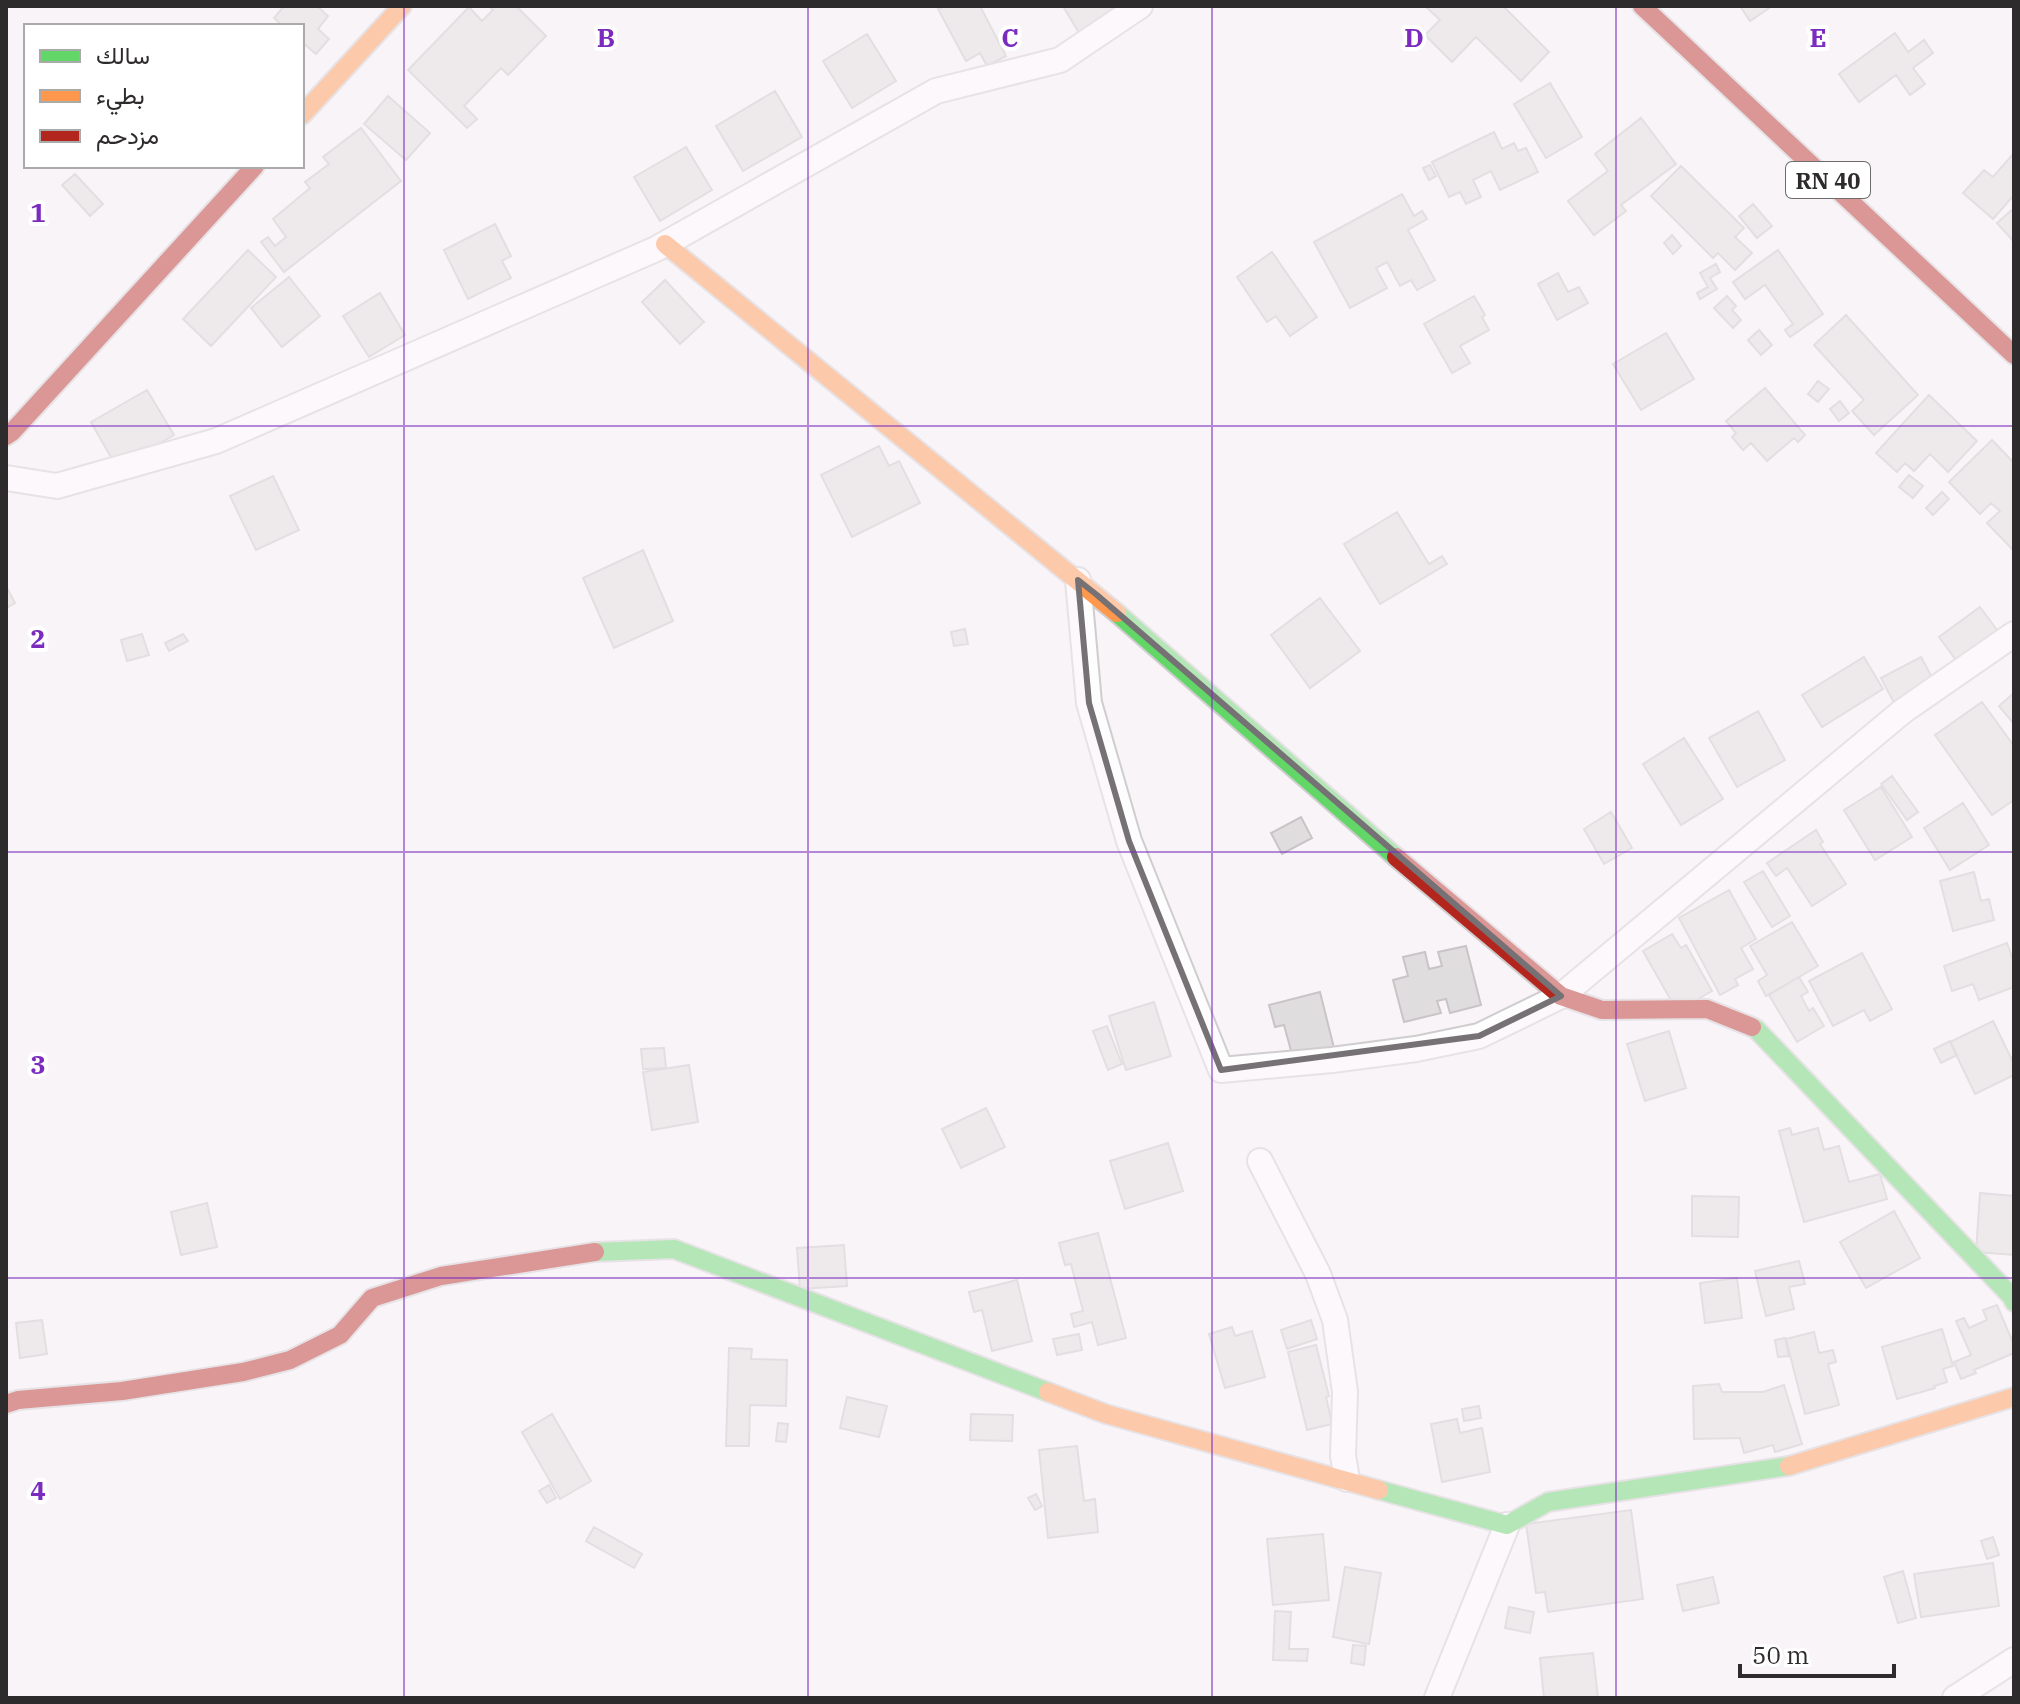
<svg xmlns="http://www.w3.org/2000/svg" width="2020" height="1704" viewBox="0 0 2020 1704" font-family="'IBM Plex Serif',Vazirmatn,serif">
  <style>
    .building { fill: #e0ddde; stroke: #c8c4c7; stroke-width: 2 }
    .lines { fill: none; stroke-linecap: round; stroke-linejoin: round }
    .street-casing { stroke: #d0cdcf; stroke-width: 28 }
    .fast-casing { stroke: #d0cdcf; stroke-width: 22 }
    .slow-casing { stroke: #d0cdcf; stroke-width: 22 }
    .jam-casing { stroke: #d0cdcf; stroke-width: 22 }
    .street { stroke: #fefdfe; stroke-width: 24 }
    .fast { stroke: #63d668; stroke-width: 18 }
    .slow { stroke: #ff974d; stroke-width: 18 }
    .jam { stroke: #b3261e; stroke-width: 18 }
    .marked { fill: none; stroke: #757174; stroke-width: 6; stroke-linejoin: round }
    .grid { fill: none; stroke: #7b2cbf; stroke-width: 2; stroke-opacity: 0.55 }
    .labels { text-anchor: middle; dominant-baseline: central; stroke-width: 8; stroke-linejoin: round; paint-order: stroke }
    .shield { fill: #fff; stroke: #6d6b6c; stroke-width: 2 }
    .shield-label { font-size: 22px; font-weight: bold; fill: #2e2b2d }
    .grid-label { font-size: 26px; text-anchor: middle; font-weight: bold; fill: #7b2cbf; stroke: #fff; stroke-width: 8; stroke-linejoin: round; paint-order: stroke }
  </style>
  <rect width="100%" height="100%" fill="#f9f4f7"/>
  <path class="building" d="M284,6H317L328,16L318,29L329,39L316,54L302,42V26H283L274,18Z
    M489,6H516L546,36L508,75L501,68L464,106L477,119L467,128L408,70L469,7L482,21L493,10Z
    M945,6H980L1006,56L987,66L980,53L966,61L938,9Z
    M1063,6H1132L1085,43Z
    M1425,6H1503L1549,52L1521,81L1476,37L1452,62L1425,35L1440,20Z
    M1740,6H1772L1750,21Z
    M1895,33L1908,52L1924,40L1933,53L1913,68L1925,84L1910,95L1896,75L1859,102L1839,74Z
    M867,34L896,81L852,108L823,61Z
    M1550,83L1582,137L1546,158L1514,104Z
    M775,91L802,137L743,171L716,126Z
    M388,96L430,133L406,160L364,124Z
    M1641,118L1676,164L1621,205L1626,211L1594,235L1568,201L1608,171L1595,154Z
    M361,128L401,181L284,272L261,242L268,237L275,246L286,237L273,219L310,188L305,182L329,164L323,157Z
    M1494,132L1502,149L1514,143L1518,151L1526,148L1538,172L1500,190L1491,171L1473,180L1481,197L1466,204L1460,192L1449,197L1432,162Z
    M686,147L712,190L660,221L634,177Z
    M2014,153V195L1993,219L1963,193L1984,170L1993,177Z
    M1430,165L1436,176L1429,180L1423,168Z
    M1681,166L1744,228L1735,237L1752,253L1735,270L1718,253L1713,258L1651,196Z
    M75,174L103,204L90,216L62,185Z
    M1402,194L1414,216L1422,211L1427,219L1408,230L1435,280L1417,290L1411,280L1400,286L1387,262L1376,268L1387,288L1350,308L1314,242Z
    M1753,204L1772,226L1757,238L1739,216Z
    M2014,208V242L1997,223Z
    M495,224L511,256L502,261L511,278L468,299L444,250Z
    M1672,235L1681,246L1673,254L1664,243Z
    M248,250L276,277L211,346L183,319Z
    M1778,250L1823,314L1790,337L1785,330L1793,324L1765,285L1745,299L1733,282Z
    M1272,252L1317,317L1290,336L1276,316L1267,322L1237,277Z
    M1716,264L1720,272L1710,278L1717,289L1700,299L1697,293L1708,287L1700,273Z
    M1558,273L1568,292L1579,287L1588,303L1557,320L1538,284Z
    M289,277L320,316L282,347L251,308Z
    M665,280L704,322L680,344L642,302Z
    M380,293L405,335L369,357L343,316Z
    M1474,296L1485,315L1482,317L1489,330L1460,346L1470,363L1452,373L1424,324Z
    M1727,296L1736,306L1732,310L1741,320L1733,328L1714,308Z
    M1846,315L1918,395L1874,435L1852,411L1864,400L1814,345Z
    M1759,330L1772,345L1761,355L1748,340Z
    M1666,333L1694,379L1641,410L1613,364Z
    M1818,381L1829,389L1818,402L1808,394Z
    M1765,388L1805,435L1798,442L1794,438L1767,461L1751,443L1743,450L1732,437L1736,433L1726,421Z
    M147,390L174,435L117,468L91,422Z
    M1929,395L1977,441L1948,472L1930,454L1914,471L1905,463L1897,472L1876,453Z
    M1840,401L1849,413L1839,421L1830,409Z
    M1992,440L2014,463V551L1987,523L2000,511L1991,503L1980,514L1949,482Z
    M879,446L889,466L899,461L920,503L852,537L821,475Z
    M1909,475L1923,486L1913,498L1899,487Z
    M273,476L299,530L256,550L230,496Z
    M1942,492L1949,499L1933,515L1926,508Z
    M1397,512L1429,564L1442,556L1447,564L1380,604L1344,544Z
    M643,550L673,621L614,648L583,578Z
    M6,586L15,603L6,608Z
    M1320,598L1360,651L1310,688L1271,635Z
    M1980,607L2008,645L1967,675L1939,637Z
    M965,629L968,644L954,646L951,632Z
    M142,634L149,655L127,661L121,640Z
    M183,634L188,641L169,651L165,643Z
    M1864,657L1883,689L1822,727L1802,695Z
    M1921,657L1935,683L1903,720L1881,678Z
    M2014,693V724L1999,706Z
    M1982,702L2014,746V800L1992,815L1935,735Z
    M1758,711L1785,760L1737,787L1709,738Z
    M1684,738L1723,799L1681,825L1643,764Z
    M1892,776L1918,812L1907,820L1881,784Z
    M1881,787L1912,837L1875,860L1844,810Z
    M1963,803L1989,845L1950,870L1924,828Z
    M1611,812L1632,848L1604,864L1584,829Z
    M1301,817L1312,838L1282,854L1271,833Z
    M1816,830L1823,842L1820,844L1846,884L1812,906L1787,868L1776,876L1767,863Z
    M1763,871L1790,916L1772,927L1744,882Z
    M1974,872L1981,901L1989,899L1994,920L1953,931L1940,881Z
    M1729,890L1756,939L1741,948L1753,969L1735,979L1738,985L1720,995L1679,918Z
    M1792,922L1818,966L1766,996L1758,981L1767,975L1750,946Z
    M1672,934L1681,948L1686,945L1712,991L1677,1011L1643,951Z
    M2007,943L2014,963V987L1979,1000L1973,984L1952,991L1944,966Z
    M1466,946L1481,1005L1450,1013L1446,999L1437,1001L1441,1013L1404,1022L1393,980L1408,976L1403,957L1425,952L1429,969L1442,966L1438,952Z
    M1862,953L1892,1009L1870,1021L1864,1010L1833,1026L1809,981Z
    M1799,977L1808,992L1801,996L1809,1011L1813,1008L1824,1026L1797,1042L1769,995Z
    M1320,992L1334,1048L1293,1058L1284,1025L1275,1027L1269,1005Z
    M1154,1002L1171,1056L1126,1070L1109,1016Z
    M1993,1021L2014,1064V1075L1975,1094L1950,1042Z
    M1107,1026L1122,1064L1108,1070L1093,1031Z
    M1669,1031L1686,1088L1645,1101L1627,1044Z
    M1950,1041L1957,1055L1941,1063L1934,1049Z
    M664,1048L666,1068L643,1069L641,1049Z
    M689,1065L698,1122L652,1130L643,1072Z
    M986,1108L1005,1147L961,1168L942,1129Z
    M1790,1128L1792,1135L1818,1128L1824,1150L1839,1146L1849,1182L1880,1174L1887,1199L1804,1222L1779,1131Z
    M1168,1143L1183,1191L1125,1209L1110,1161Z
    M1980,1193L2014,1196V1255L1976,1252Z
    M1692,1196L1739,1197L1738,1237L1692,1236Z
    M207,1203L217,1247L181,1255L171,1212Z
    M1894,1211L1920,1258L1866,1288L1840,1242Z
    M1098,1233L1126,1338L1098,1345L1092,1322L1074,1327L1071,1314L1083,1311L1071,1264L1065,1265L1059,1243Z
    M844,1245L847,1286L800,1289L797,1248Z
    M1799,1261L1805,1284L1789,1287L1794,1309L1766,1316L1755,1271Z
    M1737,1278L1742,1318L1705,1323L1700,1283Z
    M1017,1280L1032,1341L992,1351L982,1310L974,1312L969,1292Z
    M1997,1305L2014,1345V1353L1974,1370L1976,1373L1961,1379L1954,1362L1971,1355L1956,1321L1964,1318L1969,1328L1987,1320L1983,1310Z
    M42,1320L47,1354L20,1358L16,1323Z
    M1311,1320L1317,1339L1287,1349L1281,1330Z
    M1232,1327L1235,1336L1252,1331L1265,1377L1225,1388L1209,1334Z
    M1942,1329L1953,1366L1943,1369L1947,1382L1934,1386L1935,1388L1897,1399L1882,1347Z
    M1814,1332L1819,1353L1833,1350L1836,1362L1828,1364L1839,1405L1805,1414L1786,1339Z
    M1079,1334L1082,1350L1057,1355L1053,1339Z
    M1785,1338L1789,1356L1778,1357L1775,1340Z
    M1316,1345L1329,1396L1326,1397L1332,1424L1307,1430L1288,1352Z
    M729,1348L752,1349L751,1359L787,1360L786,1406L750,1405L749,1446H726Z
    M1719,1384L1722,1392H1763L1784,1385L1802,1444L1775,1452L1773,1445L1744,1453L1740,1438L1694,1439L1693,1386Z
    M847,1397L887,1406L879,1437L840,1428Z
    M1479,1406L1481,1418L1464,1421L1462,1409Z
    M552,1414L591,1481L560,1499L522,1432Z
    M971,1414L1013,1415L1012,1441L970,1440Z
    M1457,1419L1460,1433L1482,1428L1490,1472L1442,1482L1431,1424Z
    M778,1423L788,1424L786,1442L776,1441Z
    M1077,1446L1084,1501L1095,1499L1098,1532L1048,1538L1039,1450Z
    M549,1485L556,1498L547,1503L539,1491Z
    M1036,1494L1042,1506L1035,1510L1028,1498Z
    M1631,1510L1643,1599L1548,1612L1545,1592L1536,1593L1526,1524Z
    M594,1527L642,1554L634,1568L586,1541Z
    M1323,1534L1329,1600L1273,1605L1267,1539Z
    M1993,1537L1999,1555L1987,1559L1981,1541Z
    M1993,1563L1999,1606L1921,1617L1914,1574Z
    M1345,1567L1381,1573L1369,1644L1333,1637Z
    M1903,1571L1916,1618L1898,1623L1884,1577Z
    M1713,1577L1719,1603L1683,1611L1677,1585Z
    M1509,1607L1534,1612L1530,1633L1505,1628Z
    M1275,1611L1291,1612L1289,1649H1308L1307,1661L1273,1660Z
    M1353,1645L1366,1646L1364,1665L1351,1663Z
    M1593,1653L1598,1698H1544L1540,1658Z"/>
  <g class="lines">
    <g class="street-casing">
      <path id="street" d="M6,478L57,486L216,441L656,249L936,91L1060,60L1140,6
        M1078,580L1089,703L1129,841L1221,1070L1332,1060L1416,1049L1479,1036L1561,996L1903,711L2014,634
        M1260,1161L1318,1274L1335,1320L1345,1392L1343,1456L1347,1479
        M1437,1698L1507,1525
        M1955,1698L2014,1660"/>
    </g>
    <g class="fast-casing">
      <path id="fast" d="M1117,613L1396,857
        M1752,1027L1756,1029L2012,1297L2014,1302
        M595,1252L674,1249L1048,1392
        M1379,1490L1507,1525L1548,1502L1789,1466"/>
    </g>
    <g class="slow-casing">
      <path id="slow" d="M302,115L402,6
        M665,244L1117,613
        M1048,1392L1106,1414L1379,1490
        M1789,1466L2014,1397"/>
    </g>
    <g class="jam-casing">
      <path id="jam" d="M1642,6L2014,355
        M6,436L12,432L255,166
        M1396,857L1561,996L1602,1010L1707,1009L1752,1027
        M6,1404L18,1400L122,1391L243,1372L290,1360L340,1335L372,1298L441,1276L595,1252"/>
    </g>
    <use href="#street" class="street"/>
    <use href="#fast" class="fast"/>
    <use href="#slow" class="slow"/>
    <use href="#jam" class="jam"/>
  </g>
  <path d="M0 0H2020V1704H0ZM1078,580L1097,595L1561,996L1479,1036L1221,1070L1129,841L1089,703Z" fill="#f9f4f7" fill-opacity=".55" fill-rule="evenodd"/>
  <path class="marked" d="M1078,580L1097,595L1561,996L1479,1036L1221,1070L1129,841L1089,703Z"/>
  <path class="grid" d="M404,6V1698M808,6V1698M1212,6V1698M1616,6V1698M6,426H2014M6,852H2014M6,1278H2014"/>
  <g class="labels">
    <rect class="shield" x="1786" y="162" width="84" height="36" rx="6"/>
    <g class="shield-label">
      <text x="1828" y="180">RN 40</text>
    </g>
  </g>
  <g class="grid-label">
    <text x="606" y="47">B</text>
    <text x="1010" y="47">C</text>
    <text x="1414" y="47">D</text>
    <text x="1818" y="47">E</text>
    <text x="38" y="222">1</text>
    <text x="38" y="648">2</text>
    <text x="38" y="1074">3</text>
    <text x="38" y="1500">4</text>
  </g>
  <rect width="2020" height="1704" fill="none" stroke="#2e2b2d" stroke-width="16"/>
  <rect x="24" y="24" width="280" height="144" fill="#ffffff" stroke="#abaaab" stroke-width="2"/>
  <rect x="40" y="50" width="40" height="12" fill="#63d668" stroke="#abaaab" stroke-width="2"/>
  <text x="96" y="64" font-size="24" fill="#2e2b2d">سالك</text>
  <rect x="40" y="90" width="40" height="12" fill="#ff974d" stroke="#abaaab" stroke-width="2"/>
  <text x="96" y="104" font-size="24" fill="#2e2b2d">بطيء</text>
  <rect x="40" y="130" width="40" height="12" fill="#b3261e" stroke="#abaaab" stroke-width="2"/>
  <text x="96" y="144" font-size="24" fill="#2e2b2d">مزدحم</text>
  <path d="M1740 1664v12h154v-12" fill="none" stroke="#2e2b2d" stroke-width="4"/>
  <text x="1752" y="1664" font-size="24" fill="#2e2b2d" stroke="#ffffff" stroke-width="6" paint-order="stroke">50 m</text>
</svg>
